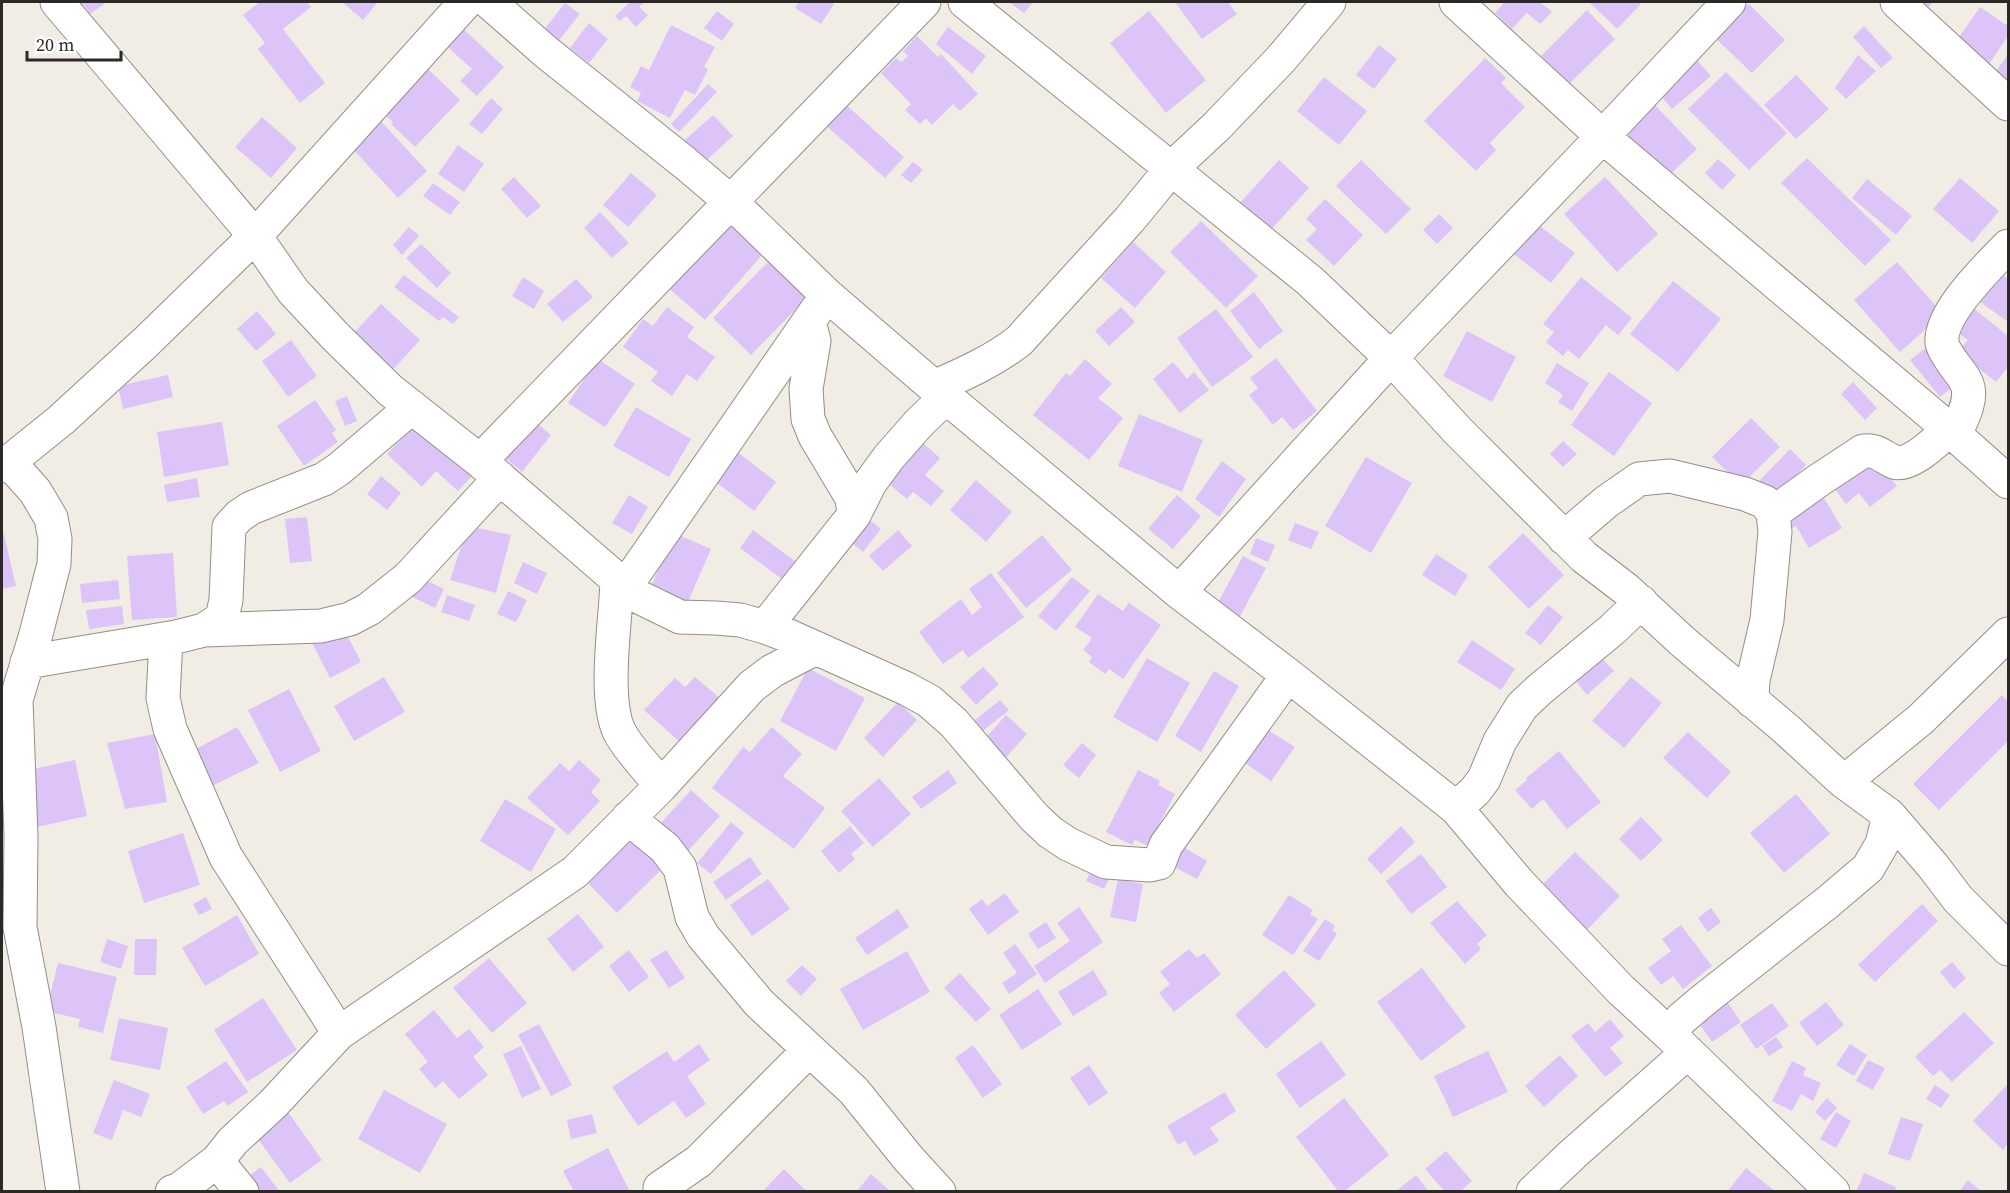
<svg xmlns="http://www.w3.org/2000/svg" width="2010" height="1193" viewBox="0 0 2010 1193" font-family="'Source Serif 4',serif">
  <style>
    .building { fill: #ddc4f8 }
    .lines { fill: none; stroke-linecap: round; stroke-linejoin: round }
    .minor-casing { stroke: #938f87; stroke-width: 35 }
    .minor { stroke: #fff; stroke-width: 33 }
  </style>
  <rect width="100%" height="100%" fill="#f1ede4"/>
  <path class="building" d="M75,2H107L90,14L84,5L80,8Z
    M260,2H307L311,7L283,29L325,83L300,103L258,49L265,43L243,15Z
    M342,2H378L363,20Z
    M630,2H645L639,7L648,15L636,27L626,16L620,21L615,16Z
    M799,2H830L834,4L821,24L795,8Z
    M1009,2H1033L1024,13Z
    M1175,2H1228L1237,14L1202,39Z
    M1505,2H1540L1552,12L1540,24L1527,13L1512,29L1495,13Z
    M1589,2H1638L1641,4L1617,29Z
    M1910,2H1933L1923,13Z
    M565,3L580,14L556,44L542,32Z
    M1749,4L1785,40L1752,73L1712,35Z
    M1980,7L2008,26V36L1985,70L1957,40Z
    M1587,10L1615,39L1569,84L1541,56Z
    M717,11L734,24L722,41L704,28Z
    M1149,11L1206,80L1166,113L1110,43Z
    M456,22L504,67L477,96L460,81L472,69L440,40Z
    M589,23L608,39L589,63L570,48Z
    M671,25L715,47L704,67L708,69L695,95L685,90L670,118L637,101L641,93L630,87L641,66L649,70Z
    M1864,26L1893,58L1881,68L1853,37Z
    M948,27L986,56L972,74L936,44Z
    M917,36L938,57L941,54L978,94L960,111L953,104L932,125L926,118L920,124L905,110L911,104L881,73L896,58L901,62L908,56L903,51Z
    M1379,45L1397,59L1374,89L1356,75Z
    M2008,54V83L1995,73Z
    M1858,55L1876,71L1846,99L1835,88Z
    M1694,57L1711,76L1672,109L1656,90Z
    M1485,58L1506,78L1501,83L1525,107L1490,143L1496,150L1476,171L1424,121Z
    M422,63L460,100L415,147L391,124L393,122L384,114Z
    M1726,72L1787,133L1749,170L1688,109Z
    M1796,75L1829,109L1796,139L1764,105Z
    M1324,77L1367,111L1339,145L1297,111Z
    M708,84L717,92L679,132L671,124Z
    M491,98L503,109L482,134L469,124Z
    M842,101L904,157L885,178L822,122Z
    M1653,103L1697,149L1661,183L1617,138Z
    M713,115L733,136L699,167L679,145Z
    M262,117L297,148L271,178L235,147Z
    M379,119L427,171L398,198L350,146Z
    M458,145L484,164L464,192L438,174Z
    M1807,158L1891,240L1865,266L1781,183Z
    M1718,159L1736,175L1722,190L1705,173Z
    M1279,160L1309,188L1268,233L1238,205Z
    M1361,160L1411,209L1386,234L1336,186Z
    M913,162L923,170L911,183L901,175Z
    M631,173L657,195L628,227L603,205Z
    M514,177L541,206L527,218L501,189Z
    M1605,177L1658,234L1617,272L1564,214Z
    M1960,178L1999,211L1972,243L1933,209Z
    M1867,179L1912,216L1896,235L1852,198Z
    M433,183L460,202L450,215L423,196Z
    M1325,199L1363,235L1334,266L1306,240L1317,229L1306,219Z
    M600,212L629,243L612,258L584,228Z
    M1439,214L1453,228L1437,244L1423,230Z
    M1529,218L1575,253L1551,283L1506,248Z
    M723,219L763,254L705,320L665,285Z
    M1201,221L1258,276L1226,308L1170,252Z
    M409,227L419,236L402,255L393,245Z
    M1133,242L1166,272L1135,308L1101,278Z
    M421,244L451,273L437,288L406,258Z
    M770,260L808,297L751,355L713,318Z
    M1897,262L1943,314L1900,352L1854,300Z
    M1996,270L2008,279V322L1976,299Z
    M404,275L459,317L453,324L443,317L439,321L394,287Z
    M523,277L544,291L534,309L512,296Z
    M1581,277L1632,318L1618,335L1606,325L1579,359L1568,350L1563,356L1546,342L1554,332L1543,324Z
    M576,279L593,297L563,322L547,304Z
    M1673,281L1721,319L1678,372L1630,334Z
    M1254,292L1283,331L1259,349L1230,311Z
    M381,304L420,340L389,374L349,338Z
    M667,307L694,327L687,337L715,357L697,381L687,374L672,396L651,381L658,372L623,347L643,319L653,326Z
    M1121,307L1135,322L1109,346L1095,331Z
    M1972,307L2008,336V367L1996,382L1958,352L1968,340L1954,330Z
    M1216,309L1253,357L1212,387L1177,338Z
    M257,311L276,334L256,351L237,329Z
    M1467,331L1516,357L1492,402L1443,376Z
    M291,340L317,376L288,397L262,361Z
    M1927,347L1957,384L1940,397L1910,360Z
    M1276,358L1317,411L1293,430L1282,417L1273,425L1249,395L1258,388L1250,378Z
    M598,359L635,384L605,427L568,403Z
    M1085,359L1112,384L1098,398L1123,418L1089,460L1033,415L1066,373L1070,376Z
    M1173,362L1187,379L1194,372L1209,390L1180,413L1153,379Z
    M1557,363L1589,383L1572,411L1558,402L1563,395L1545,383Z
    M1609,372L1652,403L1614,456L1571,425Z
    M168,375L173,397L123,409L118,386Z
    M1853,382L1877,408L1865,420L1841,394Z
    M347,396L357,421L345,426L335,401Z
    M315,400L336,430L332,433L338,442L304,466L277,426Z
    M517,407L551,435L522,472L487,443Z
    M636,407L691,439L669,477L613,446Z
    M1139,414L1203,440L1182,492L1118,466Z
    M1751,418L1780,447L1741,485L1712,457Z
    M222,422L229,465L164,477L157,432Z
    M417,423L472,476L458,491L436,471L422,487L387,454Z
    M1563,441L1577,454L1563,467L1550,454Z
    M923,443L940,458L925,475L944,491L931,506L913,492L907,499L889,484Z
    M731,447L776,482L754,511L709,477Z
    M1790,449L1806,465L1774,498L1758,482Z
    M1872,455L1897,486L1870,507L1859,493L1846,504L1832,485Z
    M1366,457L1412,483L1371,553L1325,526Z
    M1222,461L1246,479L1219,517L1195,499Z
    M381,476L401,493L387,510L367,494Z
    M197,478L200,497L167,502L164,485Z
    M976,480L1012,512L986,542L950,510Z
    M1818,488L1842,528L1809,548L1796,526L1788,531L1777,514Z
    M629,495L648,507L632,534L612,523Z
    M1177,495L1201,516L1173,549L1148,529Z
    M864,515L881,529L863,552L846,538Z
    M307,517L312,561L290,563L285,519Z
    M1295,523L1319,532L1311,549L1288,540Z
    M2,526L16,586L2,589Z
    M468,526L511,535L496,593L450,580Z
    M753,530L795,561L782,579L740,548Z
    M898,530L912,546L883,571L869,556Z
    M674,533L711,549L684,611L661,601L666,590L652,584Z
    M1523,533L1564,575L1529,609L1488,567Z
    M1042,535L1072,570L1026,608L997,573Z
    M1256,538L1275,545L1268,562L1250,554Z
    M173,553L177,617L132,620L127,556Z
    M1436,554L1468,575L1455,596L1422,575Z
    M1243,556L1266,568L1238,620L1215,608Z
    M523,562L547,573L537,594L514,583Z
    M395,565L444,589L435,608L386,584Z
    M991,573L1024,617L968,658L963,650L943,664L919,632L961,599L972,615L982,607L969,589Z
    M1072,577L1090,591L1056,631L1038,616Z
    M118,580L120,599L82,603L80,584Z
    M508,591L527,600L516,622L497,614Z
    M1098,594L1123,611L1129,603L1161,625L1123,679L1109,669L1105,674L1089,662L1092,657L1083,650L1092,638L1075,627Z
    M447,595L475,605L469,621L441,612Z
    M1548,605L1563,617L1541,645L1525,633Z
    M122,606L124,624L89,629L86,610Z
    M342,625L361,662L330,678L311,641Z
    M1472,640L1515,669L1501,690L1457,662Z
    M1601,657L1614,671L1587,695L1575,680Z
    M1147,658L1190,683L1157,742L1113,717Z
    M983,667L999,684L976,705L960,687Z
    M808,668L865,698L836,751L780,721Z
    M1214,671L1239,686L1201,752L1175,736Z
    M384,677L405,712L354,741L334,706Z
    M695,677L721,699L681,743L644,710L675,678L685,687Z
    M1631,677L1662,703L1624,748L1592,721Z
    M289,689L321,751L280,772L248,710Z
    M2002,695L2008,702V741L1939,810L1913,784Z
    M1000,700L1009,710L983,731L975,720Z
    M898,702L917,720L883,757L864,738Z
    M1006,715L1027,734L1001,763L980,744Z
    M237,727L259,763L202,791L194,750Z
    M772,727L802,754L783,776L825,808L794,849L712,788L743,747L750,752Z
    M1265,728L1295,747L1271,781L1236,757Z
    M1688,732L1731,772L1707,798L1663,758Z
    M155,734L167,802L125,809L107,743Z
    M1082,743L1096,755L1079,778L1063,765Z
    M1559,751L1601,802L1567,829L1543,799L1532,809L1515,790L1527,780L1526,778Z
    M75,760L87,816L37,827L25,771Z
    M579,760L601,780L591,792L600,801L568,835L527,798L560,763L569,771Z
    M948,770L957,783L921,809L912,797Z
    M1138,770L1160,781L1158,785L1175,794L1148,846L1135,840L1132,845L1106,832Z
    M879,778L911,814L873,847L841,811Z
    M691,790L720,816L687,852L658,826Z
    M1796,794L1830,834L1784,873L1750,833Z
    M505,799L556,829L531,872L480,841Z
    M1641,817L1663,840L1641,861L1619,839Z
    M731,822L744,833L711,874L697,863Z
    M850,826L864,843L851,854L855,859L839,873L821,851Z
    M1401,826L1415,842L1381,874L1367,859Z
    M183,833L200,885L144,903L128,851Z
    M635,833L666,865L617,913L586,881Z
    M1178,844L1207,861L1197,879L1167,863Z
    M1575,852L1620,896L1585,932L1540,887Z
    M1421,854L1447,887L1411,914L1386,881Z
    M750,857L762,874L726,900L713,882Z
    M1095,862L1113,870L1104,889L1086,881Z
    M768,879L790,909L752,936L730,905Z
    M1118,879L1143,884L1136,922L1110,917Z
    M1005,893L1019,912L988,935L969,909L982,899L987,906Z
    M1289,895L1313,910L1310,914L1318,919L1293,955L1262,935Z
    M206,897L212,909L199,915L193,904Z
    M1457,901L1487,935L1477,944L1481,949L1465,964L1430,923Z
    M1922,904L1938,921L1875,982L1858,965Z
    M1079,907L1103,942L1045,983L1034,966L1070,941L1057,923Z
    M1711,908L1721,922L1708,932L1698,918Z
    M898,909L909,927L867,955L855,938Z
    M578,914L604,947L573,972L547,939Z
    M237,915L259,954L205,986L182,948Z
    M1325,919L1335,926L1332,930L1337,934L1319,961L1303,951Z
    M1046,922L1056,938L1038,949L1028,934Z
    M1681,925L1712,966L1683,989L1673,976L1661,985L1648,968L1671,951L1662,939Z
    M107,939L128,946L121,969L100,962Z
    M135,939H157L156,975H134Z
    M1015,944L1037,974L1009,994L1002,983L1017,973L1003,953Z
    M1189,949L1197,958L1204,953L1221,974L1174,1012L1159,993L1170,984L1160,972Z
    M629,950L649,977L629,992L609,966Z
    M666,950L685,978L669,988L650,960Z
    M907,951L930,992L863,1030L840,989Z
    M489,958L527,1003L492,1033L453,988Z
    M1952,962L1966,978L1954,989L1940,972Z
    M58,963L117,977L103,1033L78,1027L80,1019L46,1011Z
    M802,965L817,979L801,996L786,981Z
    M1422,968L1466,1027L1421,1061L1377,1002Z
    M1093,970L1108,994L1073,1016L1058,992Z
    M1284,970L1316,1005L1266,1049L1235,1015Z
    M960,973L991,1009L976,1022L944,988Z
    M1038,989L1062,1024L1022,1050L999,1015Z
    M1721,993L1741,1022L1712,1042L1692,1013Z
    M263,998L297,1050L247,1082L214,1030Z
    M1826,1002L1844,1025L1817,1046L1799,1023Z
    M1772,1003L1789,1026L1756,1049L1740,1025Z
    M434,1010L457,1038L469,1029L484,1047L473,1057L488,1075L459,1099L443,1081L435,1088L419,1069L428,1062L405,1034Z
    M1964,1012L1994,1043L1952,1082L1940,1070L1933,1076L1915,1057Z
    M119,1018L168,1028L160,1070L110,1060Z
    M1610,1019L1624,1036L1610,1048L1623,1063L1605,1077L1571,1036L1588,1023L1595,1032Z
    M539,1024L572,1085L551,1096L518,1035Z
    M1776,1037L1783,1047L1769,1056L1762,1046Z
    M1321,1041L1346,1075L1300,1108L1276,1074Z
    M699,1044L710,1060L687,1076L706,1104L686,1118L674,1101L638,1126L612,1087L667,1051L674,1062Z
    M1850,1044L1867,1055L1854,1076L1836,1065Z
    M973,1045L1002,1084L983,1098L955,1058Z
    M521,1046L541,1089L522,1098L503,1054Z
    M1488,1051L1508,1092L1453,1117L1434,1076Z
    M1560,1055L1578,1076L1544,1107L1525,1086Z
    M1868,1060L1885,1068L1873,1090L1856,1081Z
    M226,1061L248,1092L228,1106L224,1101L203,1114L186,1087Z
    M1792,1061L1806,1068L1803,1075L1821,1083L1813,1101L1801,1094L1792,1111L1772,1101Z
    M1089,1065L1108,1093L1089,1106L1070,1078Z
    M114,1080L150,1094L141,1117L123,1110L112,1140L93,1133Z
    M2008,1084V1144L2003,1150L1973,1121Z
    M1935,1085L1950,1095L1941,1108L1926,1099Z
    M384,1090L447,1124L420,1173L358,1139Z
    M1225,1092L1236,1111L1210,1128L1219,1141L1194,1156L1185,1141L1178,1145L1167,1126Z
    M1344,1098L1389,1155L1344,1192H1339L1296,1137Z
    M1827,1098L1837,1108L1825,1121L1815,1112Z
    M286,1109L322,1160L290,1183L253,1132Z
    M1836,1112L1851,1121L1836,1148L1820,1139Z
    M592,1114L597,1133L571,1139L567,1120Z
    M1901,1117L1923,1124L1910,1161L1888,1154Z
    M608,1148L630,1192H574L563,1171Z
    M1446,1151L1472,1181L1460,1192H1445L1425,1169Z
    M261,1167L280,1192H253L244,1180Z
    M1746,1168L1776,1192H1727Z
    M784,1169L807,1192H762Z
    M1864,1173L1896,1187L1894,1192H1856Z
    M871,1174L891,1192H856Z
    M1416,1175L1429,1192H1395Z
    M1968,1180L1982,1192H1959Z"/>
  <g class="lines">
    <g class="minor-casing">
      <path id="minor" d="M57,2L255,236L293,291L335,336L390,390L480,461L635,595L680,617L716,618L740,620L765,627L789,636L907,689L929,701L954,723L1034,817L1050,832L1068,844L1106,862L1150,865L1159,863L1166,845L1288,675
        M489,2L546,52L685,163L731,202L827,295L934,387L1179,592L1288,675L1456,808L1519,883L1621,990L1670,1035L1833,1192
        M965,2L1310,281L1391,358L1457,430L1584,557L1627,590L1682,641L1786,729L1844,782L1889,815L1933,866L1958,899L2008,949
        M1456,2L1603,137L1943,424L2008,482
        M1897,2L2008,104
        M809,322L814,341L806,389L808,419L815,436L852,498L854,515
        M934,387C964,374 993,361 1019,341L1130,219L1171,169L1217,126L1281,59L1329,2
        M1955,434C1962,419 1974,398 1966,382C1963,375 1957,369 1953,363C1949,357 1943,349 1942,343C1939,313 1989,266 2008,246
        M480,461L924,2
        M9,462L35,491L51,518L55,539L54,564L36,634L16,700L21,836L20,927L39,1027L63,1192
        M2,466L9,462L61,420L146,342L255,236L466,2
        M1564,538L1606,502L1639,479L1670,476L1745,494L1765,502L1773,513L1819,480L1863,451C1876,449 1883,457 1894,462C1910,468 1938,439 1950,429
        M617,580C616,620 603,696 619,731C629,751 648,768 661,786
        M625,587L827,295
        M1179,592L1391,358L1586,154L1729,2
        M765,627L854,515L870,483L889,457L919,423L946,397
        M204,630L321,626L350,619L369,609L408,578L500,478
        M166,639L163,698L170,729L226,857L339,1033
        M27,662L176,637L204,630L222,618L226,600L229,527L239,516L251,508L324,479L339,469L412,407
        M1752,701L1753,680L1767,620L1775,532L1773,513
        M1844,782L1921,719L2008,634
        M1456,808L1475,791L1484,779L1500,741L1522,706L1539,690L1613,629L1641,602
        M628,818L665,848L680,868L692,917L703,936L759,1003L854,1091L908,1158L939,1192
        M1670,1035L1681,1019L1706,998L1828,902L1868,868L1882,844L1889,815
        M217,1161L242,1192
        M660,1188L699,1161L809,1050
        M172,1192L180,1189L217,1161L233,1141L273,1104L339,1033L575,872L661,786L752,686L772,671L816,648
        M1533,1192L1573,1154L1688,1052"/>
    </g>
    <use href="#minor" class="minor"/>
  </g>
  <rect width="2010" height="1193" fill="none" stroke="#2a2926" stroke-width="6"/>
  <path d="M27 51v9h94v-9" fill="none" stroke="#2a2926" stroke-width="3"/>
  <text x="36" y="51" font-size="18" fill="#2a2926" stroke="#ffffff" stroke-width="4.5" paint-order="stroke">20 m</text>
</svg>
